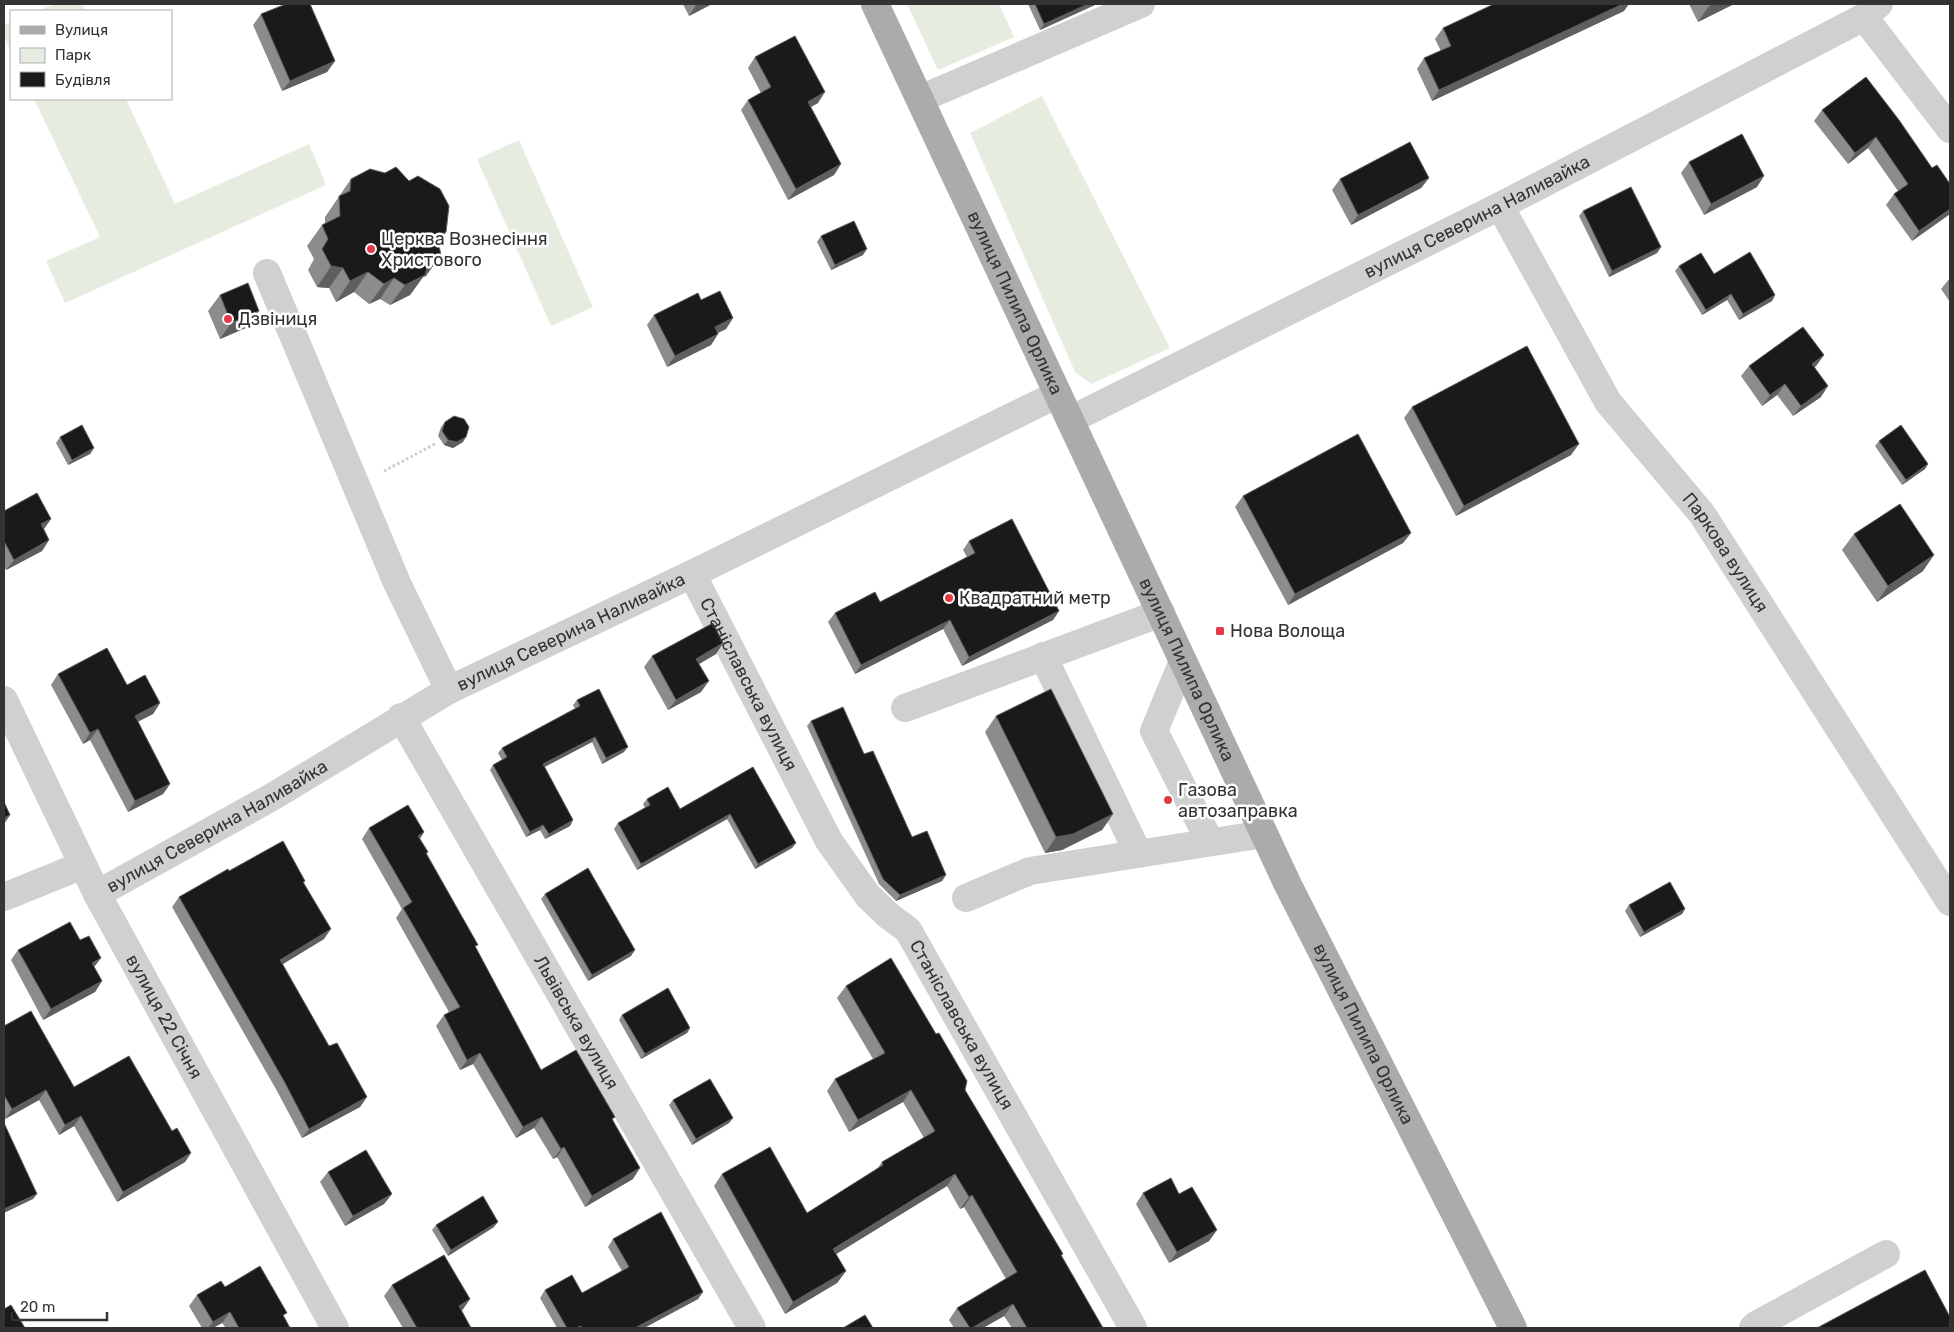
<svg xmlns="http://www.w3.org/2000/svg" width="1954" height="1332" viewBox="0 0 1954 1332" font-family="Rubik,sans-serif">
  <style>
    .green { fill: #e6ecdf }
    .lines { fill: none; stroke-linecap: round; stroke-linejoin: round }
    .path { stroke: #cdcdcd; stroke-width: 3; stroke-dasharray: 2.5 2.5; stroke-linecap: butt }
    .minor { stroke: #d0d0d0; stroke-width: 28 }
    .major { stroke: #ababab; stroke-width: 28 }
    .wall { fill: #8c8c8c }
    .shaded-wall { fill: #5f5f5f }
    .building { fill: #1a1a1a; stroke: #5f5f5f }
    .poi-dot { fill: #e63946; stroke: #fff; stroke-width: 2 }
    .labels { text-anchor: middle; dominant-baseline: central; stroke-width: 5; stroke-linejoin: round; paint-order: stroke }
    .street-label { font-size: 18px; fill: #333; stroke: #fff }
    .poi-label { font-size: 18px; fill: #333; stroke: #fff; text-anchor: start }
  </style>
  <rect width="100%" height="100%" fill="#fff"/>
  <path class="green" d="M55,4H82L86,11H37Z
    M907,4H999L1014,37L938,70Z
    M11,22V52L4,36V25Z
    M1042,96L1170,348L1091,384L1075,372L970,133Z
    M34,99H126L175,204L309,144L326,185L65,303L46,261L100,237Z
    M519,140L593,307L551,326L477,159Z"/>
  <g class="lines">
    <path class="path" d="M384,471L435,444"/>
    <g class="minor">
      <path d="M1864,17L1950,129"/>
      <path d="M920,99L1141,4"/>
      <path id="s1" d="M1500,206L1608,402L1702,514L1950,902"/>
      <path d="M267,273L397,583L449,690"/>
      <path id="s2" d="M1070,420L1500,206L1864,17L1879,4"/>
      <path id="s3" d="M692,574L829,841L868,896L889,916L908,930L1133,1328"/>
      <path d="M1043,656L1138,853"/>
      <path d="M1183,661L1154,731L1210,842"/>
      <path id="s4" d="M4,700L97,894L335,1328"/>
      <path d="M905,708L1161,613"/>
      <path id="s5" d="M401,717L752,1328"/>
      <path id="s6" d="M97,894L272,797L449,690L692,574L1058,394"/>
      <path d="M4,897L83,865"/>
      <path d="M966,898L1030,871L1264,834"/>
      <path d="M1753,1328L1756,1325L1886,1254"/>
    </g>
    <path class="major" id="s7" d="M875,4L1288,885L1513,1328"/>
  </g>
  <path class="wall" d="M683,4H712L689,16Z
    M1028,4H1097L1040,30Z
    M1689,4H1734L1698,22Z
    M1624,11L1432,101L1417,69L1424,58L1441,51L1435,39L1443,28Z
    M261,14L335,61L327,72L282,91L253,25Z
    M755,57L818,103L811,107L841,164L834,175L788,200L741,110L748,100L761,93L748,68Z
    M1866,77L1932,168L1950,184V214L1912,241L1886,205L1894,194L1898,191L1868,148L1848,164L1814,121L1822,110Z
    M1689,162L1757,187L1704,215L1681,173Z
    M1429,178L1421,188L1351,225L1332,190L1340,179Z
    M351,179L446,232L439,243L426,276L423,277L410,295L390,305L380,299L369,304L354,292L336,302L329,288L317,287L308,270L314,259L307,246L322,225L325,224V217Z
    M1583,211L1661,247L1657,253L1609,277L1579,216Z
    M821,236L863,255L831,270L817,242Z
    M1679,266L1714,274L1775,295L1772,301L1739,320L1727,300L1702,315L1675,271Z
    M1950,278V302L1941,289Z
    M220,295L248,327L220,339L208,311Z
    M701,300L733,318L726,329L718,333V334L711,345L667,367L647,325L654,315Z
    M1824,355L1815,367L1821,397L1793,416L1777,395L1762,406L1741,376L1749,366Z
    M1412,407L1571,455L1456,516L1404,418Z
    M445,422L463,442L453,448L444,445L438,436L441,427Z
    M60,437L94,448L90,454L68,465L56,443Z
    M1879,441L1928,464L1925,469L1902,485L1875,446Z
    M1243,496L1411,533L1403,543L1288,605L1235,507Z
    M4,511L51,519L44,529L49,540L42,551L6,570L4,566Z
    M1854,534L1923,571L1877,602L1842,550Z
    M969,541L1059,611L1053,620L962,666L943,629L855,674L828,622L835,613L880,602L967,557L963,550Z
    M723,643L716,654L699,664L701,692L668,710L644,667L652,656Z
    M58,674L127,685L160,703L153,714L138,721L170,784L163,794L128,812L90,740L83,744L51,685Z
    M577,700L624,752L602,764L592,742L544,767L573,820L570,826L545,839L540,830L526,837L490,770L493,765L502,760L498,753L502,748L575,709L573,705Z
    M996,716L1113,814L1102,830L1062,850L1045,853L985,732Z
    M811,721L864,754L912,837L946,875L942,881L896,901L879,884L807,726Z
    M753,767L796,843L792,848L755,869L727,819L637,870L614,829L618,823L645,808L643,804L647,799L680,809Z
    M369,828L424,832L420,839L428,852L426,854L541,1070L613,1120L633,1179L585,1207L557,1157L553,1159L534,1128L516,1138L473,1064L460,1070L436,1026L444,1015L449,1012L396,918L402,909L362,839Z
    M229,871L305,881L304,883L324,939L283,964L329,1046L367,1097L360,1107L302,1138L277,1091L172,907L179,897Z
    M545,894L631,956L588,981L541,899Z
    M1629,905L1685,909L1682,914L1640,937L1625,911Z
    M80,940L101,958L94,967L102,981L95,992L43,1020L11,960L18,950Z
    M846,986L965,1090L1103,1328H1012L1004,1316L983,1328H954L949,1320L957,1308L1006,1279L964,1207L960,1209L947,1186L836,1254L846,1271L837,1283L785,1314L714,1186L722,1174L807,1213L877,1169L882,1162L924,1138L903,1102L849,1132L827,1091L835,1079L873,1059L837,998Z
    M622,1015L690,1028L687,1033L641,1059L619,1020Z
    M4,1026L74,1087L172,1131L191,1153L185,1162L117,1202L74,1126L59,1135L39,1100L5,1119L4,1116Z
    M673,1100L733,1118L729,1123L692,1145L669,1105Z
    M328,1172L392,1194L384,1204L345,1226L320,1182Z
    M1143,1193L1179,1194L1217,1230L1209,1241L1169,1263L1136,1204Z
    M436,1225L494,1227L448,1256L432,1230Z
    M613,1239L703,1292L698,1299L644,1328H557L540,1298L545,1290L582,1293L622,1271L608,1247Z
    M392,1285L470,1299L462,1311L471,1328H403L384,1296Z
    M225,1287L284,1317L290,1328H226L222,1323L213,1328H202L189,1306L197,1295Z"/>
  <path class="shaded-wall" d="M699,4H712L689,16L696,5Z
    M1088,4H1097L1040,30L1044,24Z
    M1623,4H1629L1624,11L1432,101L1439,90Z
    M1713,4H1734L1698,22L1709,6Z
    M335,61L327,72L282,91L290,81Z
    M825,92L818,103L801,112L808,102Z
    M1876,137L1868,148L1848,164L1855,153Z
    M841,164L834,175L788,200L796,189Z
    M1764,176L1757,187L1704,215L1711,204Z
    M1429,178L1421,188L1351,225L1358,215Z
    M1950,209V214L1912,241L1919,231Z
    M446,232L432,252L437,236Z
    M1661,247L1657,253L1609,277L1612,271Z
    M867,249L863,255L831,270L835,265Z
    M441,255L426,276L423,277L410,295L390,305L405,285L429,260Z
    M331,266L343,268L329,288L317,287Z
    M368,272L354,292L336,302L350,281Z
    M394,278L380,299L369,304L384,284Z
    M1731,294L1727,300L1702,315L1706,310Z
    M1775,295L1772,301L1739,320L1743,314Z
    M259,311L248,327L220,339L231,323Z
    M733,318L726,329L707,338L715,327Z
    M718,334L711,345L667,367L675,356Z
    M1824,355L1816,366L1805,375L1812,364Z
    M1785,384L1777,395L1762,406L1770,395Z
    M1828,386L1821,397L1793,416L1801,406Z
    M466,437L463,442L453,448L444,445L448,440Z
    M1579,444L1571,455L1456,516L1464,506Z
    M94,448L90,454L68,465L72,460Z
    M1928,464L1925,469L1902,485L1906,480Z
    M51,519L43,530L41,524Z
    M1411,533L1403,543L1288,605L1295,594Z
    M49,540L42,551L6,570L14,560Z
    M1934,555L1923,571L1877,602L1888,586Z
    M1059,611L1053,620L962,666L969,657Z
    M950,620L943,629L855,674L861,665Z
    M723,643L716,654L689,670L696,659Z
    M709,681L701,692L668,710L676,700Z
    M160,703L153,714L128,727L135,716Z
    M98,729L90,740L83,744L90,733Z
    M595,737L592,742L539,770L543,764Z
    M628,747L624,752L602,764L606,758Z
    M170,784L163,794L128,812L135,801Z
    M730,814L727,819L637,870L641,864Z
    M1113,814L1102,830L1062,850L1045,853L1056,837Z
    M10,815L4,824V818Z
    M573,820L570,826L545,839L549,834Z
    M543,825L540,830L526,837L530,832Z
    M424,832L417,843L418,836Z
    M796,843L792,848L755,869L758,864Z
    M946,875L942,881L896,901L900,895Z
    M1685,909L1682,914L1640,937L1644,932Z
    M331,929L324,939L273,970L280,960Z
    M635,950L631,956L588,981L592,975Z
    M101,958L93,968L92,963Z
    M102,981L95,992L43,1020L51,1009Z
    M690,1028L687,1033L641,1059L645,1054Z
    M480,1053L473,1064L460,1070L467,1060Z
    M46,1090L39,1100L5,1119L12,1109Z
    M911,1090L903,1102L849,1132L858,1120Z
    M367,1097L360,1107L302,1138L309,1129Z
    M81,1116L74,1126L59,1135L65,1125Z
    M542,1117L534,1128L516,1138L523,1127Z
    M733,1118L729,1123L692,1145L696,1139Z
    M564,1147L557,1157L553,1159L561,1149Z
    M191,1153L185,1162L117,1202L123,1192Z
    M640,1168L633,1179L585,1207L592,1196Z
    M955,1174L947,1186L825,1261L833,1249Z
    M37,1194L33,1199L4,1213V1209Z
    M392,1194L384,1204L345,1226L353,1216Z
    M972,1195L964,1207L960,1209L969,1197Z
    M498,1222L494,1227L448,1256L451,1250Z
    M1217,1230L1209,1241L1169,1263L1177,1252Z
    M846,1271L837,1283L785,1314L793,1302Z
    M703,1292L698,1299L644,1328H635Z
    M470,1299L462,1310L451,1317L459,1306Z
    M1013,1304L1004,1316L983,1328H972Z
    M230,1312L222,1323L213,1328H208L213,1322Z"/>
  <path class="building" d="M286,4H310L335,61L290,81L261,14Z
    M1035,4H1088L1044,24Z
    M1494,4H1623L1439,90L1424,58L1451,46L1443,28Z
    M795,36L825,92L808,102L841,164L796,189L748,100L771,87L755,57Z
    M1866,77L1899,120L1932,168L1937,165L1950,184V209L1919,231L1894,194L1908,184L1876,137L1855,153L1822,110Z
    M1742,134L1764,176L1711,204L1689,162Z
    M1410,142L1429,178L1358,215L1340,179Z
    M396,167L409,181L418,176L440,189L449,206L446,232L437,236L441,255L429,260L425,275L405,285L394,278L384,284L368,272L350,281L343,268L331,266L322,249L328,239L322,225L340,216L339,196L350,191L351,179L370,169L385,173Z
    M1631,187L1661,247L1612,271L1583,211Z
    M854,221L867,249L835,265L821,236Z
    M1750,252L1775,295L1743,314L1731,294L1706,310L1679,266L1701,253L1714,274Z
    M248,283L259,311L231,323L220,295Z
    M720,291L733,318L715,327L718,334L675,356L654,315L698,293L701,300Z
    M1803,327L1824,355L1812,364L1828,386L1801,406L1785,384L1770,395L1749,366Z
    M1527,346L1579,444L1464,506L1412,407Z
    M454,416L464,419L469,427L466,437L457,442L448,440L442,431L445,422Z
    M82,425L94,448L72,460L60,437Z
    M1901,425L1928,464L1906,480L1879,441Z
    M1358,434L1411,533L1295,594L1243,496Z
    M37,493L51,519L41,524L49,540L14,560L4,541V511Z
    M1900,504L1934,555L1888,586L1854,534Z
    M1012,519L1059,611L969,657L950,620L861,665L835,613L875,592L880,602L975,553L969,541Z
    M713,623L723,643L696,659L709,681L676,700L652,656Z
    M107,648L127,685L145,675L160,703L135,716L170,784L135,801L98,729L90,733L58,674Z
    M599,689L628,747L606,758L595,737L543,764L573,820L549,834L543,825L530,832L493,765L507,757L502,748L580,706L577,700Z
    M1051,689L1113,814L1073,834L1056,837L996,716Z
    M843,707L864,754L873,751L912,837L927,831L946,875L900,895L883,879L811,721Z
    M753,767L796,843L758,864L730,814L641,864L618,823L650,805L647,799L668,787L680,809Z
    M4,802L10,815L4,818Z
    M408,805L424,832L418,836L428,852L426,853L478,945L475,946L541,1070L576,1050L615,1117L612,1119L640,1168L592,1196L564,1147L561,1149L542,1117L523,1127L480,1053L467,1060L444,1015L460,1007L403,908L412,902L369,828Z
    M283,841L305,881L303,882L331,929L280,960L329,1046L337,1043L367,1097L309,1129L284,1081L179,897L228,869L229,871Z
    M588,868L635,950L592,975L545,894Z
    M1670,882L1685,909L1644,932L1629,905Z
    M70,922L80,940L89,936L101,958L92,963L102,981L51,1009L18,950Z
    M891,958L936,1034L939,1033L967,1081L965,1090L1063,1254L1061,1255L1103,1328H1027L1013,1304L972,1328H970L957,1308L1017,1272L972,1195L969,1197L955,1174L833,1249L846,1271L793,1302L722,1174L770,1147L807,1213L883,1165L882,1162L935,1131L911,1090L858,1120L835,1079L885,1053L846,986Z
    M668,988L690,1028L645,1054L622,1015Z
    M31,1011L74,1087L129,1056L172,1131L177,1128L191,1153L123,1192L81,1116L65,1125L46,1090L12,1109L4,1095V1026Z
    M710,1079L733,1118L696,1139L673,1100Z
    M4,1123L37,1194L4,1209Z
    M366,1150L392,1194L353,1216L328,1172Z
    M1171,1178L1179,1194L1192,1187L1217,1230L1177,1252L1143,1193Z
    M483,1196L498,1222L451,1250L436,1225Z
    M661,1212L703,1292L635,1328H582L581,1326L576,1328H567L545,1290L572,1275L582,1293L629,1267L613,1239Z
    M444,1255L470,1299L459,1306L471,1328H417L392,1285Z
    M260,1266L287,1313L283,1315L290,1328H239L230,1312L213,1322L197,1295L221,1281L225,1287Z
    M1925,1270L1950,1317V1328H1817Z
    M11,1305L25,1328H4V1309Z
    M865,1315L873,1328H843Z"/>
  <g class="poi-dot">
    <circle cx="371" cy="249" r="5"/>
    <circle cx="228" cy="319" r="5"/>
    <circle cx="949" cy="598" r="5"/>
    <rect x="1215" y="626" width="10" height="10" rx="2.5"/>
    <circle cx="1168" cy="800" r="5"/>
  </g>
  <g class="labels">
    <g class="street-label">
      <text stroke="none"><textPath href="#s2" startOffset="455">вулиця Северина Наливайка</textPath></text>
      <text stroke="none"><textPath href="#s7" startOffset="330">вулиця Пилипа Орлика</textPath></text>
      <text stroke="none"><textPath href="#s1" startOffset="415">Паркова вулиця</textPath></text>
      <text stroke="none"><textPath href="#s6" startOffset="542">вулиця Северина Наливайка</textPath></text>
      <text stroke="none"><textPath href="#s7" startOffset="735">вулиця Пилипа Орлика</textPath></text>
      <text stroke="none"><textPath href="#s3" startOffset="124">Станіславська вулиця</textPath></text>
      <text stroke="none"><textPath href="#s6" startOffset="138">вулиця Северина Наливайка</textPath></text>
      <text stroke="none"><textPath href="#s4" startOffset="355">вулиця 22 Січня</textPath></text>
      <text stroke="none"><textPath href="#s5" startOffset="352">Львівська вулиця</textPath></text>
      <text stroke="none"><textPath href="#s3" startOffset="529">Станіславська вулиця</textPath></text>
      <text stroke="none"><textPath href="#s7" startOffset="1140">вулиця Пилипа Орлика</textPath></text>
    </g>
    <g class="poi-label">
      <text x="381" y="239">Церква Вознесіння<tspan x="381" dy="21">Христового</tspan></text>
      <text x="238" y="319">Дзвіниця</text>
      <text x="959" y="598">Квадратний метр</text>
      <text x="1230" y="631">Нова Волоща</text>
      <text x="1178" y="790">Газова<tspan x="1178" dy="21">автозаправка</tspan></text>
    </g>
  </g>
  <rect width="1954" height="1332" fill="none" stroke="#333333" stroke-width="10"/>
  <rect x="10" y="10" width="162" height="90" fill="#ffffff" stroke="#adadad"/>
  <rect x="20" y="26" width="25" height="8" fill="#ababab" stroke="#adadad"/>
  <text x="55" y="35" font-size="15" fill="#333333">Вулиця</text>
  <rect x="20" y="48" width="25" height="15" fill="#e6ecdf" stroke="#adadad"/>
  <text x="55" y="60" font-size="15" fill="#333333">Парк</text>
  <rect x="20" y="72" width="25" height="15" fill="#1a1a1a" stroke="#adadad"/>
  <text x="55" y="85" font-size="15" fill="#333333">Будівля</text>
  <path d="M12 1312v8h95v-8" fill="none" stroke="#333333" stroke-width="2.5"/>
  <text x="20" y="1312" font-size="15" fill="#333333" stroke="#ffffff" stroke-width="4" paint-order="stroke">20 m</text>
</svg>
